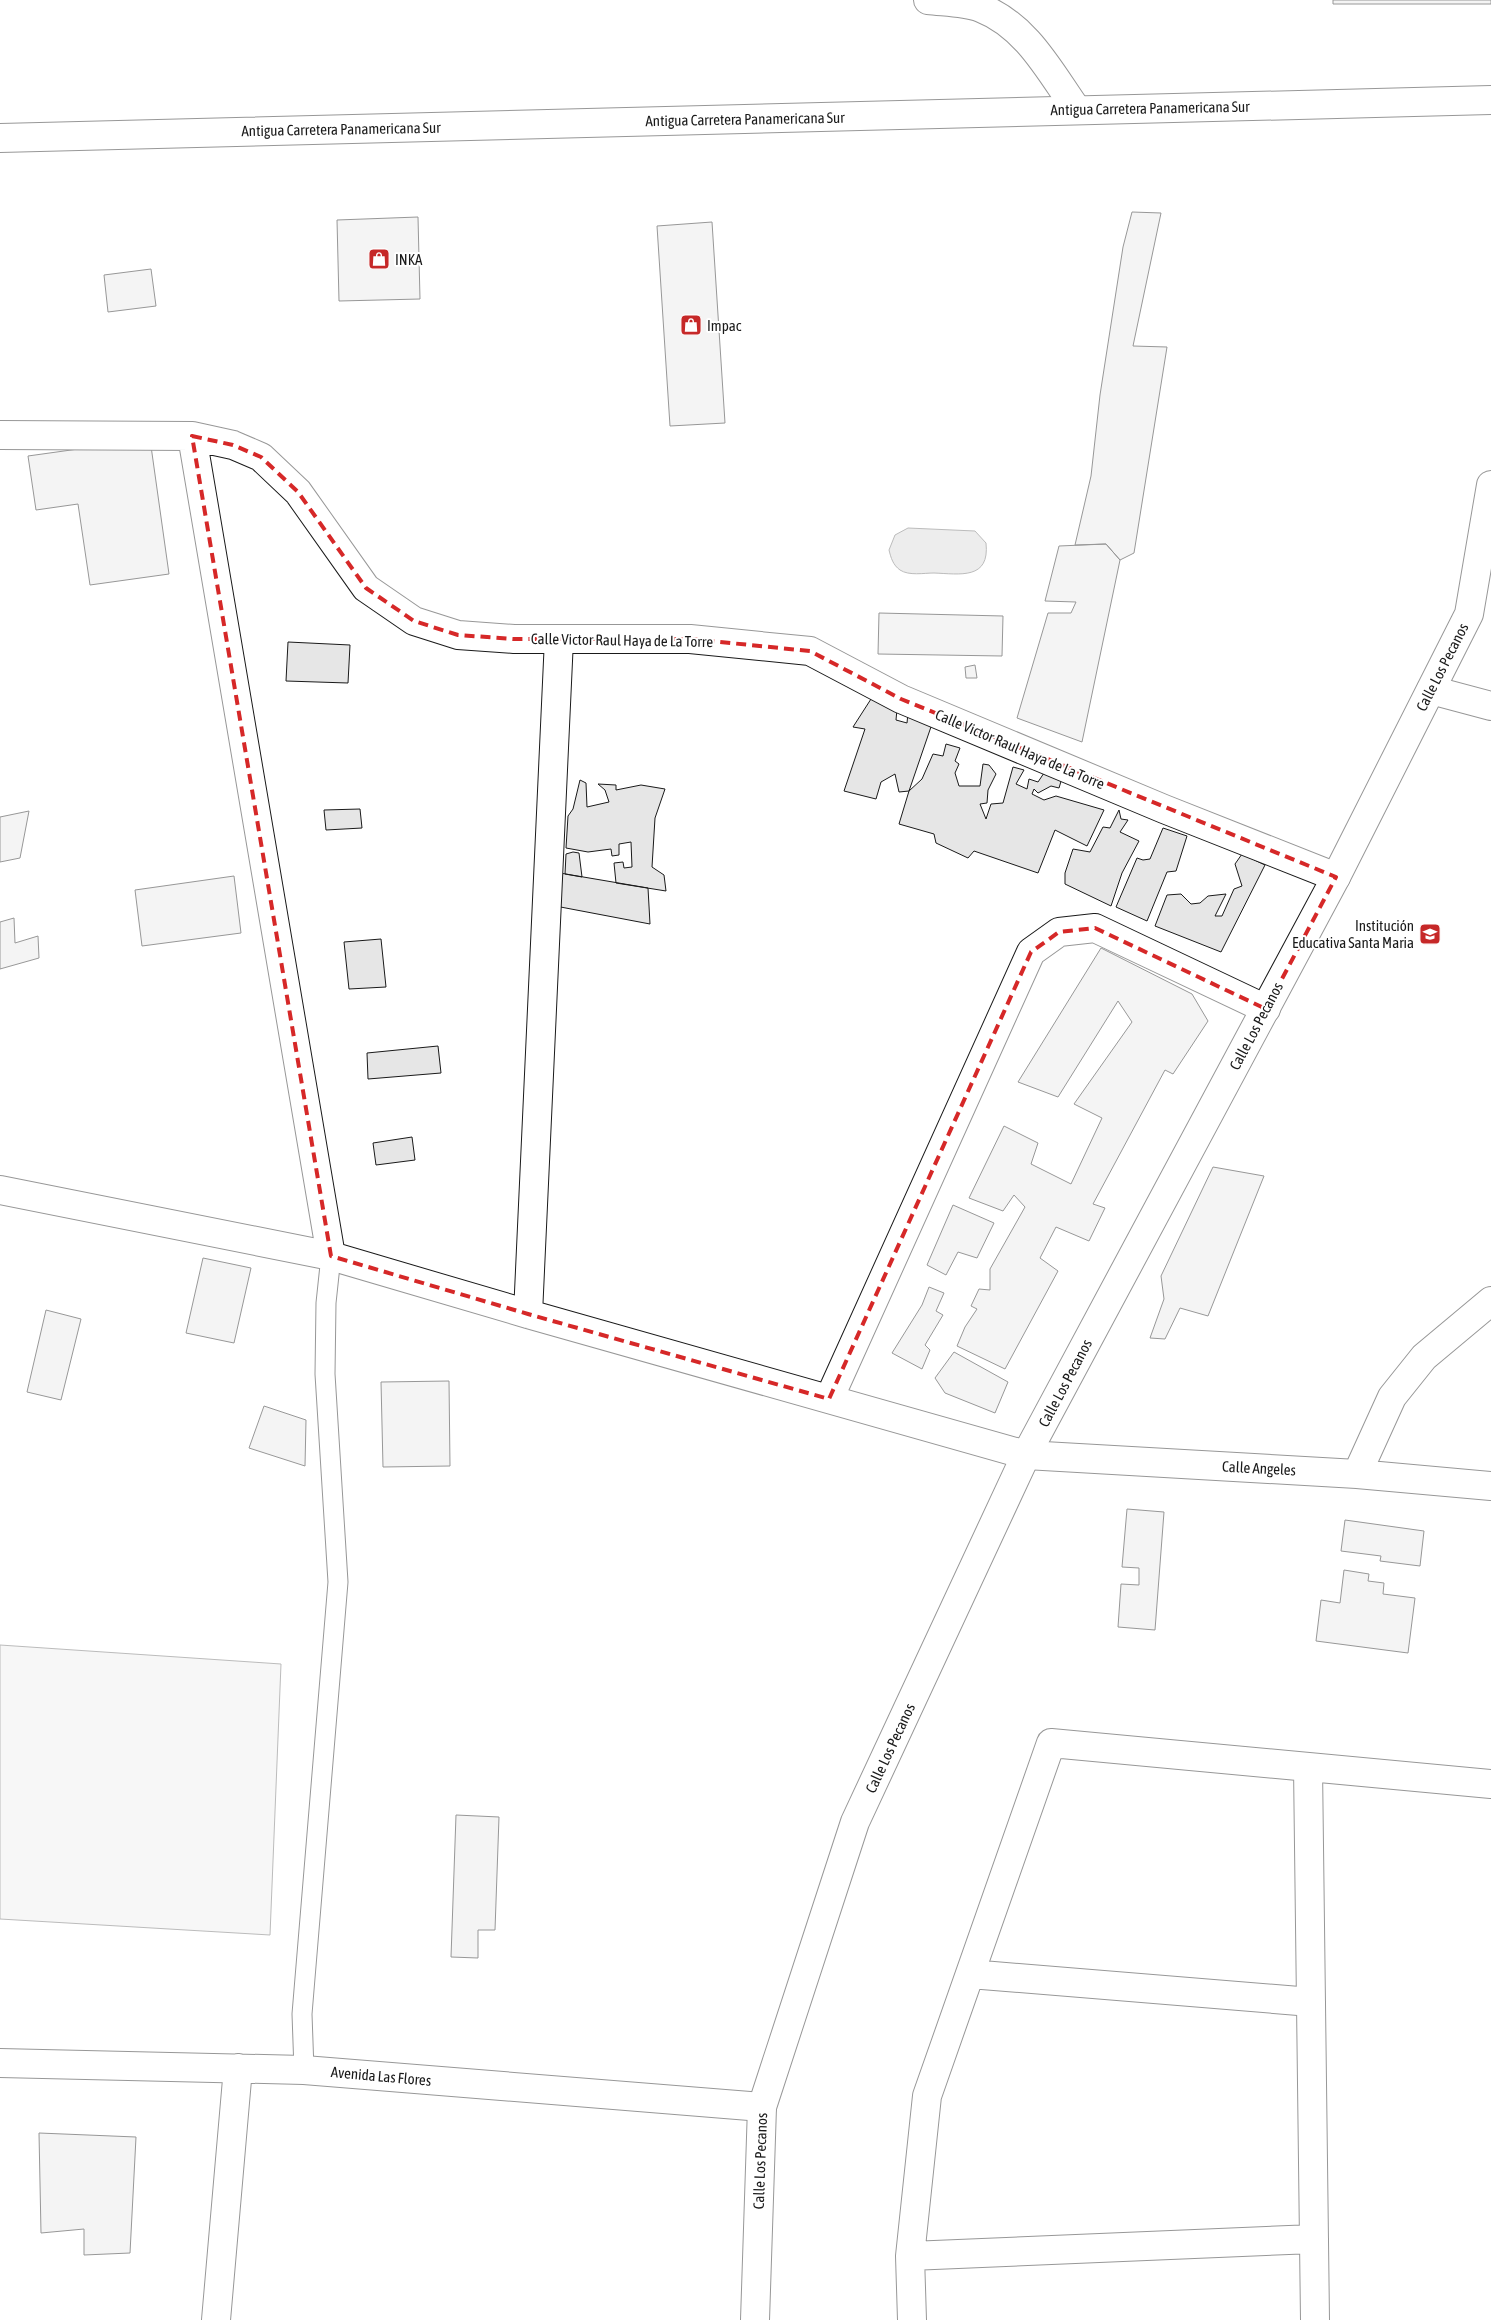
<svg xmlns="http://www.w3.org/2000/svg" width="1491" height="2320" viewBox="0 0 1491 2320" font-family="'Asap Condensed',sans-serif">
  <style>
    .built { fill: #ededed; stroke: #6a6a6a }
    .water { fill: #d7d7d7; stroke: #6a6a6a }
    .building { fill: #e6e6e6; stroke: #1a1a1a }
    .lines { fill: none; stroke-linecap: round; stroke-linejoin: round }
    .service-casing { stroke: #1a1a1a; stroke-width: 21 }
    .minor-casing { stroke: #1a1a1a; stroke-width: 30 }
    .tertiary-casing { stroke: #1a1a1a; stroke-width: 30 }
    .trunk-casing { stroke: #1a1a1a; stroke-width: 30 }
    .service { stroke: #fff; stroke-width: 19 }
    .minor { stroke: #fff; stroke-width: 28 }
    .tertiary { stroke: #fff; stroke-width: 28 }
    .trunk { stroke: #fff; stroke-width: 28 }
    .marked { fill: none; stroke: #d62828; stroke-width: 4; stroke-dasharray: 10 6; stroke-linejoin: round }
    .labels { text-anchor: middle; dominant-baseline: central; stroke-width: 4; stroke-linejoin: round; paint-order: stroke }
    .street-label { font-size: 15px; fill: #1a1a1a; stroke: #fff }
    .poi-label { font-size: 15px; fill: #1a1a1a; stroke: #fff; text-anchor: start }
  </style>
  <rect width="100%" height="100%" fill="#fff"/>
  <path class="built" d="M0,1645L281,1664L270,1935L0,1919Z"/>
  <path class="water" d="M908,528L975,531L986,543C990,580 960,574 934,573C924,573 909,576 900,570C893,565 891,558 889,550L895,535Z"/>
  <path class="building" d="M1333,0H1491V4H1333Z
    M1132,212L1161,213L1133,346L1167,347L1134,553L1120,560L1106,544L1075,545L1091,476L1100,395L1123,247Z
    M418,217L420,299L339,301L337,220Z
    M712,222L725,423L670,426L657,226Z
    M151,269L156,306L108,312L104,275Z
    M150,439L169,574L90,585L78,504L36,510L28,456Z
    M1106,544L1120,560L1082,742L1017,718L1048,613H1071L1076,602L1045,601L1059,546Z
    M879,613L1003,616L1002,656L878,654Z
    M288,642L350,645L348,683L286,681Z
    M975,665L977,678H966L965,667Z
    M871,699L897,709L896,720L907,723L908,713L933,721L909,791L899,792L895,774L881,782L876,799L844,791L865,729L853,727Z
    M946,744L960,748L955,761L959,764L955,773L959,786H980L983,764L989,765L996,774L988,790L987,803L980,804L986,819L991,804L1003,803L1013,767L1024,770L1016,784L1027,789L1029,779L1038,782L1044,773L1062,778L1059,788L1051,786L1038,793L1034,789L1032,794L1044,800L1056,796L1104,810L1087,846L1055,830L1038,873L974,851L968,858L936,843L934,834L899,824L909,791L922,779L933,754L943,756Z
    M580,780L586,783L587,807L609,802L605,790L598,784L616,785V790L641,785L665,789L655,818L652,867L664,875L666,891L616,883L614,863L623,862L624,868L632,867L631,842L619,844V855L612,856L611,849L588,852L566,848L568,816L573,809Z
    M360,809L362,828L326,830L324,810Z
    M1119,810L1121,819L1128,820L1120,832L1139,841L1122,873L1111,906L1065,884V873L1073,849L1090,852L1103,827L1110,828Z
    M29,811L20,858L0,862V817Z
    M1163,828L1187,836L1176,871L1167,872L1147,921L1116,907L1137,858L1143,860L1150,859Z
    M573,852L579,853L582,877L565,874L566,854Z
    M1242,854L1265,865L1221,952L1155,926L1167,895L1181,894L1191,904L1200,903L1208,896L1226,894L1215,916H1222L1234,889L1242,886L1235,864Z
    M554,872L648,888L650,924L550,905Z
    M234,876L241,933L142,946L135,890Z
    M14,918L15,943L38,936L39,958L0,969V922Z
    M381,939L386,987L349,989L344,942Z
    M1101,948L1192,994L1208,1021L1173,1074L1165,1070L1093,1204L1105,1208L1089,1241L1056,1227L1040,1258L1058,1271L1005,1369L957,1346L965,1327L977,1309L971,1306L979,1289L990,1290V1269L1025,1207L1014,1195L1003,1211L969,1198L1004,1126L1038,1143L1031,1164L1071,1184L1102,1118L1074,1104L1132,1022L1118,1001L1058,1097L1018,1082Z
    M438,1046L441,1073L368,1079L367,1053Z
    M412,1137L415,1160L376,1165L373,1143Z
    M1213,1167L1264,1176L1208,1316L1180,1308L1165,1339L1150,1338L1164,1299L1161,1276Z
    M953,1205L994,1223L977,1258L958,1252L946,1275L927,1265Z
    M203,1258L251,1268L234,1343L186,1333Z
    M929,1287L944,1293L936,1311L943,1315L925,1345L930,1350L922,1369L892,1353L922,1305Z
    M46,1310L81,1319L61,1400L27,1392Z
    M954,1352L1008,1382L995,1413L945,1393L935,1378Z
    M449,1381L450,1466L383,1467L381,1382Z
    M264,1406L306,1420L305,1466L249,1448Z
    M1127,1509L1164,1512L1155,1630L1118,1627L1121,1584L1139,1585V1568L1122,1567Z
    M1345,1520L1424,1531L1420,1566L1380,1561L1381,1556L1341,1551Z
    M1344,1570L1369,1574L1368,1581L1384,1583L1383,1594L1415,1598L1408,1653L1316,1641L1321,1600L1340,1603Z
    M456,1815L499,1817L495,1930H478V1958L451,1957Z
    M39,2133L136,2137L130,2253L84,2255V2229L41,2233Z"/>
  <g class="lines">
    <g class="service-casing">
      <path id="service" d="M304,2070L302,2014L338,1582L325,1374L326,1303L331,1256"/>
    </g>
    <g class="minor-casing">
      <path id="minor" d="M0,435L192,436L233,445L261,457L298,492L366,588L414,621L458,635L514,639H690L810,651L901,699L1164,809L1336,877
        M192,436L331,1256
        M1431,690L1491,706
        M0,1190L331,1256L528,1314L1026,1455L1357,1474L1491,1486
        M528,1314L559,639
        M829,1399L1031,952L1059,932L1095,928L1266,1009
        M1357,1474L1392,1397L1424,1357L1491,1301
        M1308,1767L1315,2320
        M970,1974L1311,2002
        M0,2063L304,2070L762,2107
        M910,2256L1314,2239
        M216,2320L238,2068
        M912,2320L910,2256L927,2096L1051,1743L1491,1784"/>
    </g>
    <g class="tertiary-casing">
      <path id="tertiary" d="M928,0C945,2 966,2 981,8C1027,26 1050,72 1077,110
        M755,2320L762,2107L855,1822L1026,1455L1336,877L1469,614L1491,485"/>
    </g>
    <g class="trunk-casing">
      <path id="trunk" d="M0,138L1491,100"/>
    </g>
    <use href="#service" class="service"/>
    <use href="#minor" class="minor"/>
    <use href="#tertiary" class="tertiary"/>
    <use href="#trunk" class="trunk"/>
  </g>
  <path d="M0 0H1491V2320H0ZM192,436L233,445L261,457L298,492L366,588L414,621L458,635L514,639H690L810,651L901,699L1336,877L1266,1009L1095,928L1059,932L1031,952L829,1399L528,1314L331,1256Z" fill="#fff" fill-opacity=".55" fill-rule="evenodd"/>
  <path class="marked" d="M192,436L233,445L261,457L298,492L366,588L414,621L458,635L514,639H690L810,651L901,699L1336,877L1266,1009L1095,928L1059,932L1031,952L829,1399L528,1314L331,1256Z"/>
  <defs>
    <g id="shop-square" transform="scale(1.125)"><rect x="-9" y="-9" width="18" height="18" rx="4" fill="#c62828" stroke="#fff"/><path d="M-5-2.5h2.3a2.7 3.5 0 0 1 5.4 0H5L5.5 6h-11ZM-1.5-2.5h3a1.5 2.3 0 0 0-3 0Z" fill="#fff"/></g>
    <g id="school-square" transform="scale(1.125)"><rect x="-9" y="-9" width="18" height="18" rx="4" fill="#c62828" stroke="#fff"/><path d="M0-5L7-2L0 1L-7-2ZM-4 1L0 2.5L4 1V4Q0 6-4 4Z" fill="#fff"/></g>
  </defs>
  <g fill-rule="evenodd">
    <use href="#shop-square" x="379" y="259"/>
    <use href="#shop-square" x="691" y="325"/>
    <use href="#school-square" x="1430" y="934"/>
  </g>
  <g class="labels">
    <g class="street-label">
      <text transform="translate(1150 108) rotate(-1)">Antigua Carretera Panamericana Sur</text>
      <text transform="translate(745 119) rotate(-1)">Antigua Carretera Panamericana Sur</text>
      <text transform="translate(341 129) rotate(-1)">Antigua Carretera Panamericana Sur</text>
      <text transform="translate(622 640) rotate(1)">Calle Victor Raul Haya de La Torre</text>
      <text transform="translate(1442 667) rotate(-63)">Calle Los Pecanos</text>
      <text transform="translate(1020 749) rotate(23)">Calle Victor Raul Haya de La Torre</text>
      <text transform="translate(1256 1026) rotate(-62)">Calle Los Pecanos</text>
      <text transform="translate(1065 1383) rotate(-62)">Calle Los Pecanos</text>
      <text transform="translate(1259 1468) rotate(3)">Calle Angeles</text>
      <text transform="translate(890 1748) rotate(-65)">Calle Los Pecanos</text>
      <text transform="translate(381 2076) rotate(5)">Avenida Las Flores</text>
      <text transform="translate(760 2161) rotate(-88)">Calle Los Pecanos</text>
    </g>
    <g class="poi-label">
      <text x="395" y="259">INKA</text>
      <text x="707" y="325">Impac</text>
      <text x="1414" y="925" text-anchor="end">Institución<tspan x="1414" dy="17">Educativa Santa Maria</tspan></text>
    </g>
  </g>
</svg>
